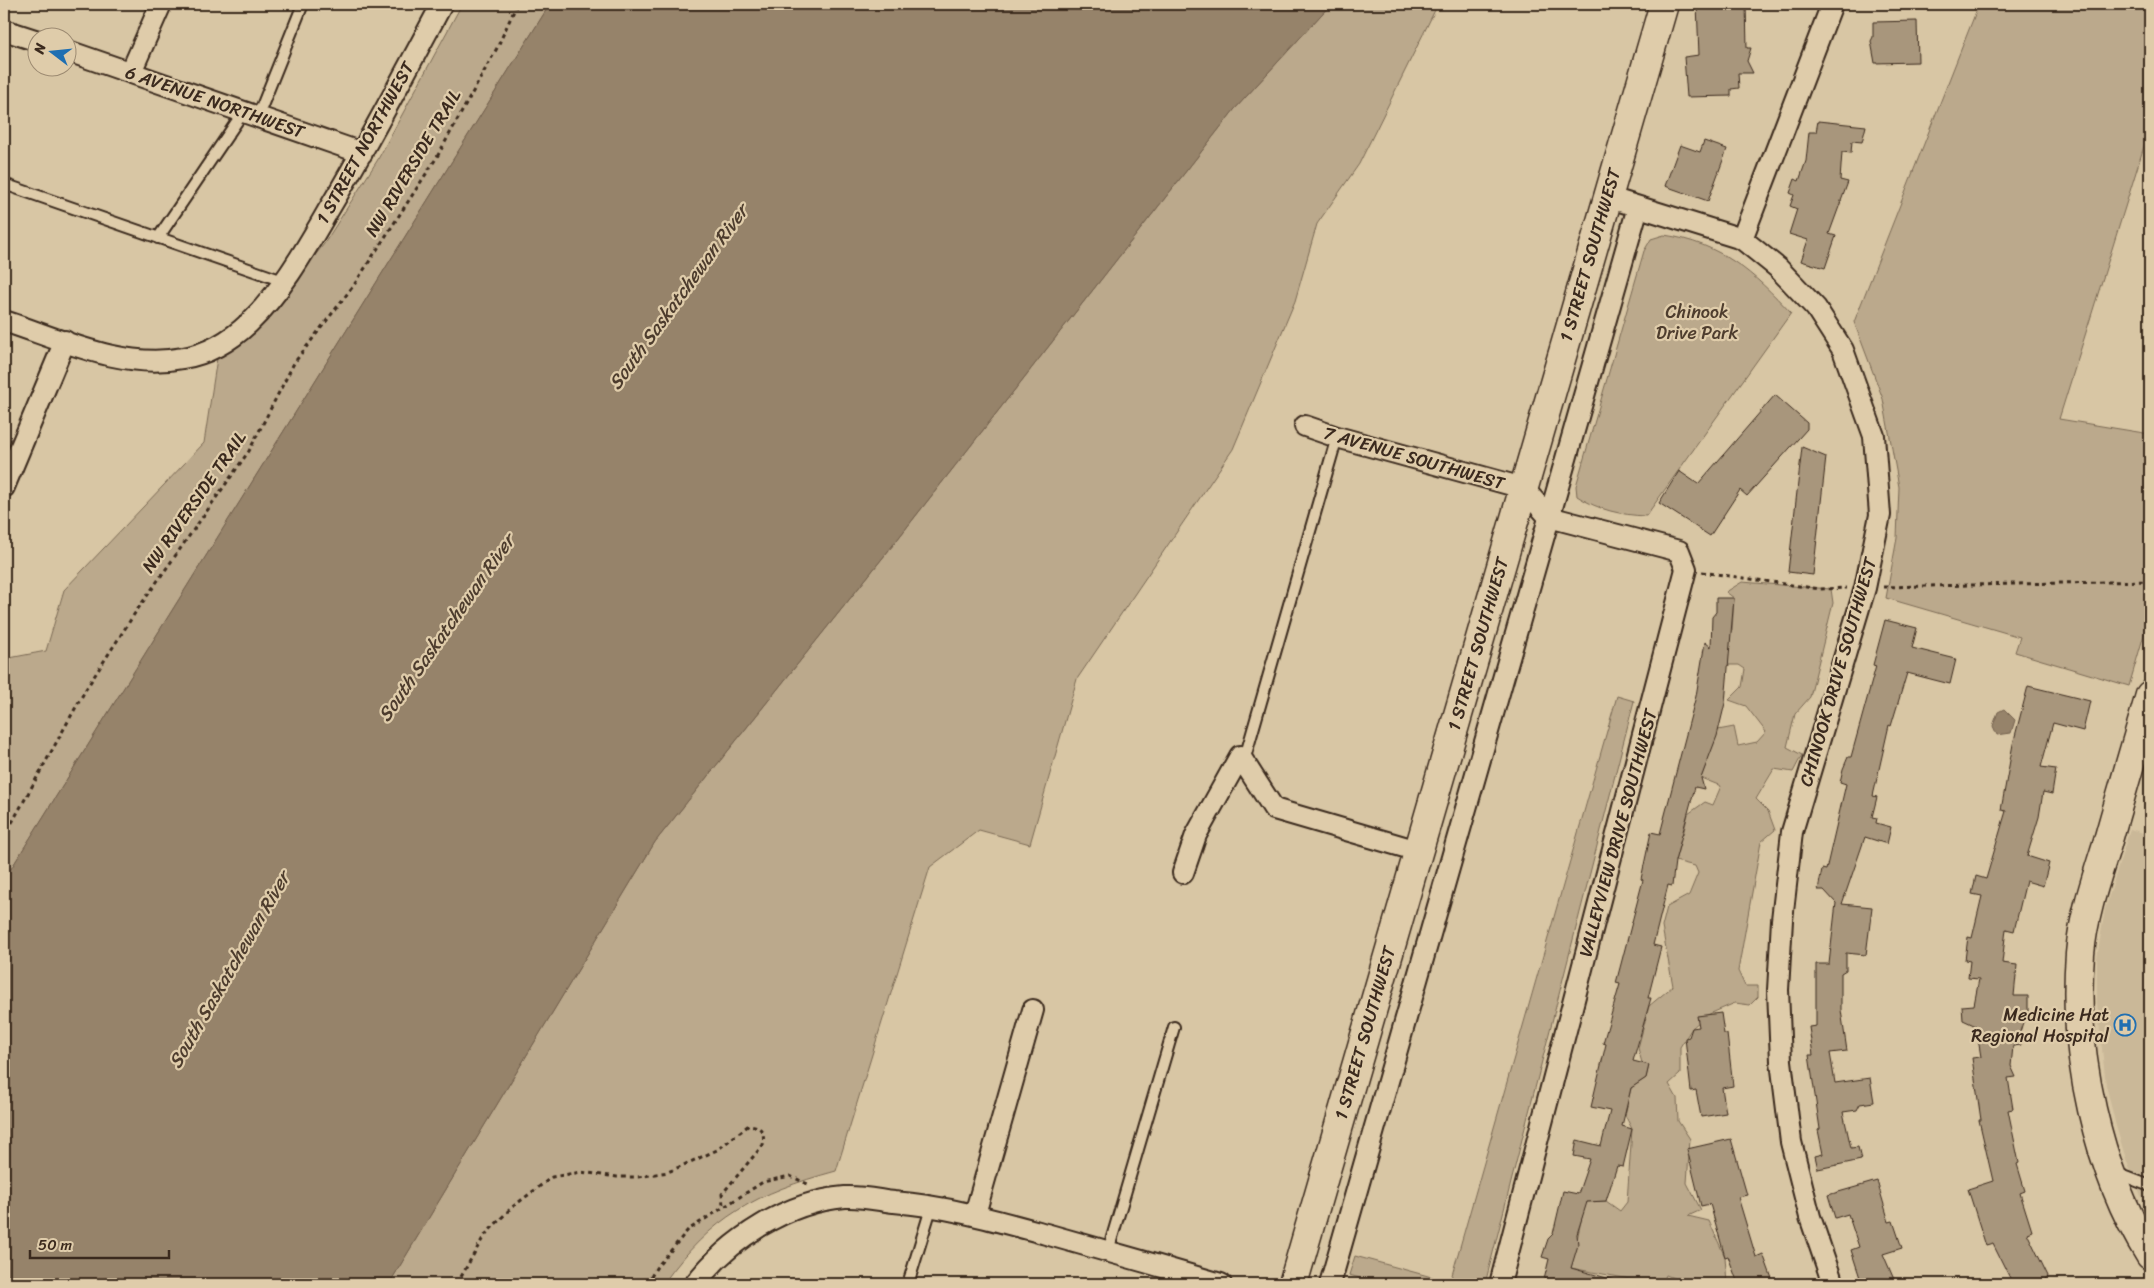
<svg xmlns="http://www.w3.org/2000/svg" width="2154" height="1288" viewBox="0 0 2154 1288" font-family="Sriracha,sans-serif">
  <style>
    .built { fill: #cab898 }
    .green { fill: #bba98c; stroke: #7b6a55 }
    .water { fill: #96836b; stroke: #725f4c }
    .building { fill: #a8967b; stroke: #3b2a1e }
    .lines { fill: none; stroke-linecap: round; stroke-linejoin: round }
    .lane-casing { stroke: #3b2a1e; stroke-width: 14 }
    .street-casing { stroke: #3b2a1e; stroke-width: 24 }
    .secondary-casing { stroke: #3b2a1e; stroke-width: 31 }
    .path { stroke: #3b2a1e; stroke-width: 3; stroke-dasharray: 4 4; stroke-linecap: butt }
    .lane { stroke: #dfccaa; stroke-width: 10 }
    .street { stroke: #dfccaa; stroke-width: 20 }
    .secondary { stroke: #dfccaa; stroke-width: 28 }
    .labels { text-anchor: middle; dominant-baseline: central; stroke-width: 4.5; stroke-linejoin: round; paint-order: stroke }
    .street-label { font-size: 18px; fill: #3b2a1e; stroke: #dfccaa }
    .park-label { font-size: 18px; fill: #4e3d2e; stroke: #dfccaa }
    .poi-label { font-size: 18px; fill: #3b2a1e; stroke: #dfccaa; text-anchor: end }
    .water-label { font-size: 19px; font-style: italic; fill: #4d3c2d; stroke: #dfccaa }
  </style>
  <rect width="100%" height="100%" fill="#d8c6a4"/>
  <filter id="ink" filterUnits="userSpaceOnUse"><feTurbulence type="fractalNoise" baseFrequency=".02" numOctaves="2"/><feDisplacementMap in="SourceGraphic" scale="10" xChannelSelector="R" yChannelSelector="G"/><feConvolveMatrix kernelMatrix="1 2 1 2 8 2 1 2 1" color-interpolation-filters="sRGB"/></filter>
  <g filter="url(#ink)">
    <path class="built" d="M2130,829L2150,835V1217L2127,1162L2116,1126L2106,1085L2097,1003V958L2105,909Z"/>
    <path class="green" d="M462,4H550L4,880V659L46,651L64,590L204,443L217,358L248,335L273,309L324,244L377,161Z
      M1331,4H1438L1359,164L1317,224L1295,301L1233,449L1077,679L1030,844L979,830L930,867L836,1171C756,1193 712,1216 663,1284H389L655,842L893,545L1234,110Z
      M1979,4H2150V127L2059,419L2150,434V614L2129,686L2015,652L2020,637L1886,598L1897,538L1899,487L1883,399L1854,322Z
      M1664,235C1720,243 1754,273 1791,313L1646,516C1621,515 1598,510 1577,496L1576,486L1644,251L1651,239Z
      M1742,582L1831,589L1833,603L1810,697L1795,714L1787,747L1802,755L1793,772L1774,769L1756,799L1768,811L1775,830L1761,842L1738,971L1745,986H1758V997L1750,1005L1735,1003L1707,1015L1692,1028L1680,1047V1074L1669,1084L1677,1098L1678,1121L1690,1139L1687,1183L1701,1210L1688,1216L1709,1221L1725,1257L1727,1283L1705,1280L1689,1284L1666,1275L1662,1284H1638L1635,1280L1571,1268L1585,1202L1606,1201L1620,1211L1627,1202L1632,1129L1625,1115L1631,1088L1646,1078L1649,1065L1642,1063L1638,1048L1649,1006L1673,986L1662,927L1667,907L1689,895L1698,873L1695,866L1675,861L1681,840L1674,837L1683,835L1688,814L1705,802L1713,805L1721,786L1701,778L1718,730L1734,727L1738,746L1757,742L1766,732L1746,706L1729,700L1742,687L1745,669L1739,665H1728L1716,630L1732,631L1734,598L1726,592Z
      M1617,696L1634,701L1485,1284H1382L1349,1275L1355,1256L1450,1282Z"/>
    <path class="water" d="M550,4H1331L1234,110L893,545L655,842L389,1284H4V880Z
      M2004,709L2015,720L2011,733L1997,735L1993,726L1998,712Z"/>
    <path class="building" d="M1697,4H1746L1747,48H1751L1747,61L1753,73H1738L1739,88L1731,89V96L1687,97L1684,57L1699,55Z
      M1917,21L1918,62L1875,63L1871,41L1873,37V22Z
      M1818,121L1866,126L1862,142L1852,141L1851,153L1842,152L1840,180L1848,182L1829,234L1836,236L1825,268L1801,261L1808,240L1789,234L1797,209L1790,206L1794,195L1790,193L1795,179L1799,181L1806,161L1809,132H1816Z
      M1704,141L1727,149L1708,201L1665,186L1680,145L1700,152Z
      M1775,395L1807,423V429L1747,496L1740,490L1710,536L1659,503L1679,471L1698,484Z
      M1802,447L1826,457L1813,575L1788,572Z
      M1716,598H1734L1725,703L1717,736L1701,778L1704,789L1695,787L1675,861L1672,886L1668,885L1653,945L1661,947L1648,998H1651L1633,1061L1649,1065L1646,1078L1631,1088L1622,1126L1632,1129L1623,1167L1617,1166L1606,1201L1587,1202L1577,1234L1578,1245L1571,1268L1614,1280L1613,1284H1543L1549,1259L1542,1257L1548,1239L1553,1234L1563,1191L1578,1194L1590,1159L1574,1156L1577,1140L1601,1146L1610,1111L1591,1107L1606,1044L1603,1043L1620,984L1616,983L1643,880L1641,879L1651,832L1660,834L1696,696L1705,642L1711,647L1712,617L1716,612Z
      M1885,620L1917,628L1912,648L1956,659L1950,684L1907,673L1891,726L1889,725L1873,796L1877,797L1872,817L1877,818L1876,823L1891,827L1887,844L1865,837L1842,904L1872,907L1866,955L1846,953V970L1841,973V1010L1847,1051L1830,1053L1835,1083L1870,1078L1874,1102L1860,1104L1857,1110L1843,1112L1851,1148L1858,1147L1861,1160L1818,1169L1815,1156L1823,1154L1818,1130L1820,1129L1809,1055H1813L1809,1027L1816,1026V964H1829L1836,903L1824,890H1818L1822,869L1826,870L1846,784L1840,782L1843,769L1848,757H1851L1876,666L1873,665Z
      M2028,686L2090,701L2083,731L2053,723L2041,767L2056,769L2052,794L2043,792L2039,817L2027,856L2049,863L2043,886L2026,881L2014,931L2006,929L2002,963L2017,965L2014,996H2028V1019H2024L2019,1035L2021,1045L2013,1046L2011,1066L2016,1077L2008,1078L2013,1109L2008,1110L2019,1163L2017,1164L2025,1191L2020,1193L2032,1231L2027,1233L2048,1276L2044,1284H2013L1993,1244L1986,1246L1968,1189L1993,1181L1979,1120H1981L1972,1058L1981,1057L1976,1026L1963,1020L1962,1006L1974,1005L1979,979L1968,978L1970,961L1965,960L1968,937L1972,938L1982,896L1972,894L1976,876L1986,879L2006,811L2001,810L2013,744Z
      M1721,1013L1724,1034H1727L1733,1086L1722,1088L1726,1113L1701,1117L1696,1090L1691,1091L1685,1038L1689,1037L1692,1028L1699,1027L1697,1016Z
      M1731,1139L1747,1195L1738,1197L1756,1257L1763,1254L1774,1284H1738L1728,1256L1725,1257L1710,1204L1701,1206L1687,1149Z
      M1877,1181L1889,1222L1893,1221L1902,1248L1883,1254L1896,1284H1862L1851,1250L1859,1247L1848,1214L1835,1218L1828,1195Z"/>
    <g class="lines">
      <g class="lane-casing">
        <path id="lane" d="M258,116L303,4
          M4,184L286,282
          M158,238L244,111
          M4,453L16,458
          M1244,761L1337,437
          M2116,1173L2150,1186
          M1108,1251L1174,1027
          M908,1284L932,1205"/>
      </g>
      <g class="street-casing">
        <path id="street" d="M4,30L38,41
          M68,51L362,153
          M131,72L161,4
          M1607,197L1742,239L1778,268L1816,308L1843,350L1874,436L1880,515L1865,588L1792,832L1782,920L1778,990L1781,1061L1791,1142L1810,1217L1833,1284
          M1742,239L1832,4
          M4,321C60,339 122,370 183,358C208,354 230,341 249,323C283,290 305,250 329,209C369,142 405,73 442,4
          M1305,426L1337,437L1523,488L1549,517L1679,551L1686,569L1500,1284
          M4,487L65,341
          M1183,873L1196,835L1240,756L1274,809L1418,851
          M975,1214L1033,1010
          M695,1284C729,1239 787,1202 845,1197C861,1196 878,1200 894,1202C946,1206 995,1220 1046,1234C1104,1250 1163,1267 1221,1284
          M1330,1284L1638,207"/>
      </g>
      <g class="secondary-casing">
        <path id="secondary" d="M2150,695C2136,744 2121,794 2107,844C2096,879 2083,917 2080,954C2072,1053 2097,1170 2150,1255
          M1293,1284L1664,4"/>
      </g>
      <path class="path" d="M1702,572L1820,589L1847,588
        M1883,587L2150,581
        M4,837L86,689L135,613L249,451L294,363L354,285L437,157L497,48L517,4
        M457,1284L484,1236L511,1208L552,1177L581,1172L617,1177H638L668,1172L717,1150L749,1125C762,1126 765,1133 763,1145L722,1194L723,1206
        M647,1284L656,1268L688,1230L763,1182L790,1176L810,1185"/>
      <use href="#lane" class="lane"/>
      <use href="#street" class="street"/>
      <use href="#secondary" class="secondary"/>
    </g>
  </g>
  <defs>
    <g id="hospital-ring" transform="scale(1.125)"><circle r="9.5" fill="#dfccaa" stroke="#1f6fb2" stroke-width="1.5"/><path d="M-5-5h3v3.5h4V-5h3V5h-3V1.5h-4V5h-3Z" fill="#1f6fb2"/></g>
  </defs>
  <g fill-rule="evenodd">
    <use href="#hospital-ring" x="2125" y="1025"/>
  </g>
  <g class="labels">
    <g class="street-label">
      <text transform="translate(215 102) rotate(19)">6 AVENUE NORTHWEST</text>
      <text transform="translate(365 143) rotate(-61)">1 STREET NORTHWEST</text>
      <text transform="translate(413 163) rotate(-59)">NW RIVERSIDE TRAIL</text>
      <text transform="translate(1590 255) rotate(-74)">1 STREET SOUTHWEST</text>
      <text transform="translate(1414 458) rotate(16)">7 AVENUE SOUTHWEST</text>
      <text transform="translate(194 502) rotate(-55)">NW RIVERSIDE TRAIL</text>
      <text transform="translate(1478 644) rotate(-74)">1 STREET SOUTHWEST</text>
      <text transform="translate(1838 672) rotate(-74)">CHINOOK DRIVE SOUTHWEST</text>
      <text transform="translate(1618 833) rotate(-75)">VALLEYVIEW DRIVE SOUTHWEST</text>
      <text transform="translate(1365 1033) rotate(-74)">1 STREET SOUTHWEST</text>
    </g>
    <g class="park-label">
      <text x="1697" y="312">Chinook<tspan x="1697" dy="21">Drive Park</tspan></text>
    </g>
    <g class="poi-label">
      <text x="2109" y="1015">Medicine Hat<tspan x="2109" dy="21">Regional Hospital</tspan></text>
    </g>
    <g class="water-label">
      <text transform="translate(678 297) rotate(-54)">South Saskatchewan River</text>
      <text transform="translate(446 628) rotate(-55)">South Saskatchewan River</text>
      <text transform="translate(229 970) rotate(-60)">South Saskatchewan River</text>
    </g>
  </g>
  <rect width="2154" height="1288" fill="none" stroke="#dfccaa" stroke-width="20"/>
  <rect x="10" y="10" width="2134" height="1268" fill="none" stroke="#3b2a1e" stroke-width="2" filter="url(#ink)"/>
  <g transform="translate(52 52) rotate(286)"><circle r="24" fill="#dfccaa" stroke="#9d8b72"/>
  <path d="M0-4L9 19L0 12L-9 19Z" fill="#1f6fb2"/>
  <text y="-8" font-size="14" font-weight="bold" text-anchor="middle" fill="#3b2a1e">N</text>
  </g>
  <path d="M30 1250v8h139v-8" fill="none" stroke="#3b2a1e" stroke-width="2.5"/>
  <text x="38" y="1250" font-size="15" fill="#3b2a1e" stroke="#dfccaa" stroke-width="4" paint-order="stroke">50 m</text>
</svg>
